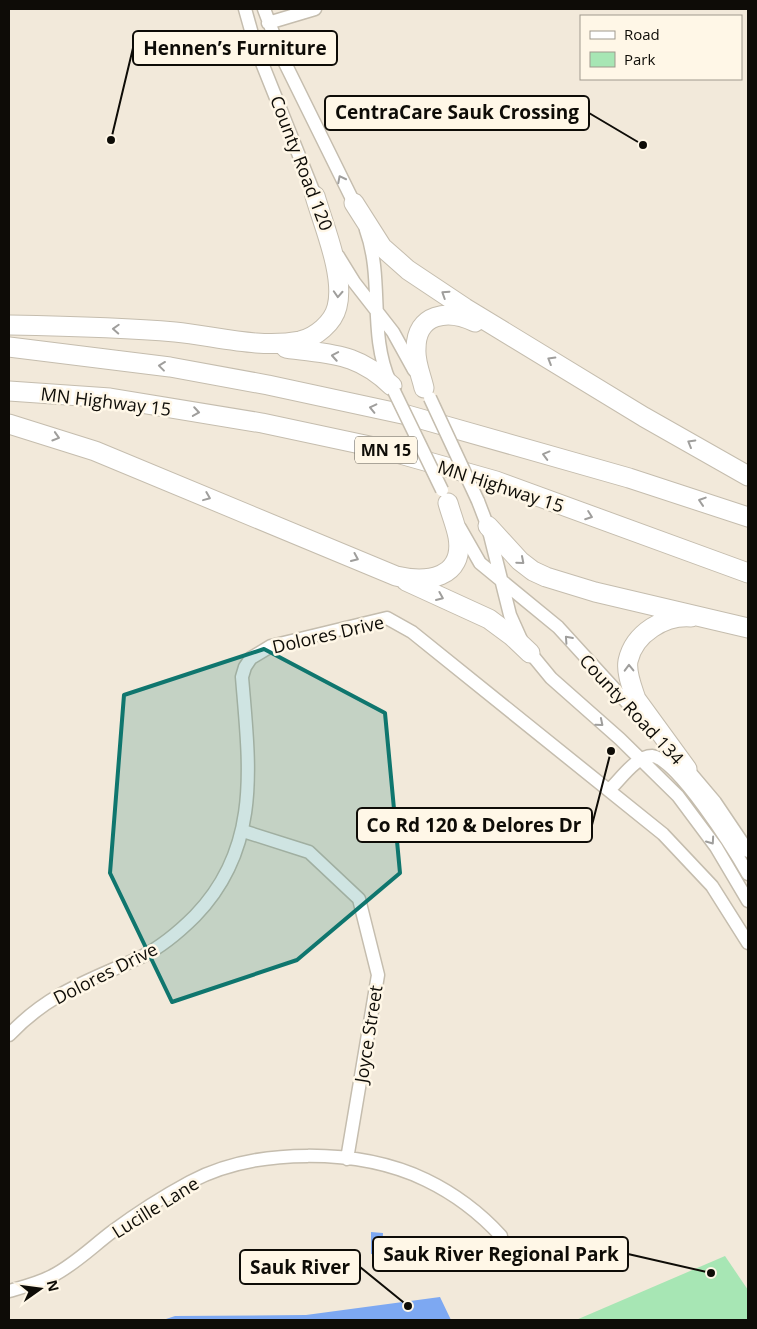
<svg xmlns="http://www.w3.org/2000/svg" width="757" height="1329" viewBox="0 0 757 1329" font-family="'Open Sans',sans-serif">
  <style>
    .green { fill: #a7e6b4 }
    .water { fill: #7da8f2 }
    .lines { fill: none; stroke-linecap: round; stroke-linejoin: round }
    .minor-casing { stroke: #c5bdae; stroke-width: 15 }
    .highway-casing { stroke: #c5bdae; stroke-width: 21 }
    .minor { stroke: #fff; stroke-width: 12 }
    .highway { stroke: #fff; stroke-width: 19 }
    .minor-bridge-casing { stroke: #c5bdae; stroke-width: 15; stroke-linecap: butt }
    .minor-bridge { stroke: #fff; stroke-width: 12 }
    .oneway { stroke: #9f9e9c }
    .marked { fill: #0f766e; fill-opacity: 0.2; stroke: #0f766e; stroke-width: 4; stroke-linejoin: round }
    .labels { text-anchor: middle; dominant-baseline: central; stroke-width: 5; stroke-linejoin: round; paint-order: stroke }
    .shield { fill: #fff7e7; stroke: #56524a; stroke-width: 1 }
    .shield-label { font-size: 16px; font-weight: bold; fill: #0e0c07 }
    .street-label { font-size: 18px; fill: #0e0c07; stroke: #fff7e7 }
    .leader { fill: none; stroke: #0e0c07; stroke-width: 2 }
    .callout-dot { fill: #0e0c07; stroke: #fff7e7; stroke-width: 2 }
    .callout { fill: #fff7e7; stroke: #0e0c07; stroke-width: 2 }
    .callout-label { font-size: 19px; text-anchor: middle; font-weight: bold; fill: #0e0c07 }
  </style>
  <rect width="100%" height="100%" fill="#f2e9da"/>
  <path class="green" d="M725,1256L748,1290V1320H576Z"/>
  <path class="water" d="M371,1232L383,1233L382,1255L371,1254Z
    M440,1297L451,1320H163L175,1316L306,1315Z"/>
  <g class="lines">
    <g class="minor-casing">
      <path id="minor" d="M245,9L256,48L318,203
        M264,9L283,59L357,209
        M268,23L315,9
        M366,230C384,279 368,334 390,382
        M338,256L354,282L393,332L414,370
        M478,501L488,527L510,615L523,644L551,678L620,739L678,796L716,847L748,901
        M460,528L480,563L558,627L642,719
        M682,763L715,802L748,851
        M610,789C620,780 636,756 652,756C677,758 735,851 748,874
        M243,831L309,852L359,899L378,975L347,1159
        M9,1035C50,992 89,981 141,957C161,947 179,932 195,916C262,847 249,764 242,677L245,667L251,658L271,646L387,618L412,632L663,834L712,886L748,943
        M9,1291C23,1287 39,1283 52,1276C74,1265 93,1246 113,1231C136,1214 164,1196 190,1182C256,1147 359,1148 426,1180C455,1194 479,1212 501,1236"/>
    </g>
    <g class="highway-casing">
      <path id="highway" d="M354,203L382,247L408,270L465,308L644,417L748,476
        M9,325C64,326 120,327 175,332C216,336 259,349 300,341C316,337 333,323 337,307C345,276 324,227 315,196
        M9,347L170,367L268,385L407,415L629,478L748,517
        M286,348C332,355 356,352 392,386
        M424,388C421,375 415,362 416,349C416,313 448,309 475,322
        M9,391L110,398L262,423L379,448L496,481L748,573
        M9,424L95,451L396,576C426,583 465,579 458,537C456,526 451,514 448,503
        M488,526L520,561L533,571L546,577L595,592L748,628
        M406,581L489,619L512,636L530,653
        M687,769L636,699C632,687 626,673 628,661C634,633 665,615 691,617"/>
    </g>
    <use href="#minor" class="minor"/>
    <use href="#highway" class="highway"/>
    <g class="minor-bridge-casing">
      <path id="minor-bridge" d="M394,391L442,490
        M430,398L478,501"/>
    </g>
    <use href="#minor-bridge" class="minor-bridge"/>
  </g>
  <defs><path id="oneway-chevron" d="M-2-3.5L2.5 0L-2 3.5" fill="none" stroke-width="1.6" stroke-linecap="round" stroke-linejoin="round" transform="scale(1.25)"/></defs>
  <g class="oneway">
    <use href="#oneway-chevron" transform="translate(341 179) rotate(-117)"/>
    <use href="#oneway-chevron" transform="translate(338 294) rotate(93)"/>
    <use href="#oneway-chevron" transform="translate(445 294) rotate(-147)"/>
    <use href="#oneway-chevron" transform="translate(116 329) rotate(-177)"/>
    <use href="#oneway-chevron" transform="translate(335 356) rotate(-170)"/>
    <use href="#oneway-chevron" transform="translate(551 360) rotate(-149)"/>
    <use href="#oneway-chevron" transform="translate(162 366) rotate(-173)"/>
    <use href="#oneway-chevron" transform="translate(373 408) rotate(-167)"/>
    <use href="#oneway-chevron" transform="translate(196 412) rotate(9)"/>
    <use href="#oneway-chevron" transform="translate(56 437) rotate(17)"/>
    <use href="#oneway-chevron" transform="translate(691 443) rotate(-150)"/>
    <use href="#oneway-chevron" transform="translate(546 455) rotate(-165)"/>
    <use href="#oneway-chevron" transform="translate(207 497) rotate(22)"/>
    <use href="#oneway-chevron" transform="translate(702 501) rotate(-162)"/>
    <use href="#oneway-chevron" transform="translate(589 516) rotate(20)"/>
    <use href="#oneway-chevron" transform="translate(355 558) rotate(24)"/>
    <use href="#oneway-chevron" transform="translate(521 561) rotate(41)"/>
    <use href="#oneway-chevron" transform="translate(440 597) rotate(23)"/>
    <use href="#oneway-chevron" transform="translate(568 639) rotate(-132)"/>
    <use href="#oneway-chevron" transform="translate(629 668) rotate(-91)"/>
    <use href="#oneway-chevron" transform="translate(600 723) rotate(40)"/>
    <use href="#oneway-chevron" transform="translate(711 841) rotate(55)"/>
  </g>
  <path class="marked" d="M264,649L385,713L400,873L297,960L172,1002L110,873L124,695Z"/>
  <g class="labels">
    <rect class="shield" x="355" y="436.5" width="62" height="27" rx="4"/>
    <g class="shield-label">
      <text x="386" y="450">MN 15</text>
    </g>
    <g class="street-label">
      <text transform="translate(302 163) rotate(69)">County Road 120</text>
      <text transform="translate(106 401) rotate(7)">MN Highway 15</text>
      <text transform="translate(501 486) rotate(18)">MN Highway 15</text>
      <text transform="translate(328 634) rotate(-13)">Dolores Drive</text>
      <text transform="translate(632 709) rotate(47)">County Road 134</text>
      <text transform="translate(105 973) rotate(-27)">Dolores Drive</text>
      <text transform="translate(368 1034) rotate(-81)">Joyce Street</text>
      <text transform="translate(155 1207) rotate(-32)">Lucille Lane</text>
    </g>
  </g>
  <path class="leader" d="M111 140L133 48M643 145L589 113M611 751L592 825M711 1273L628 1254M408 1306L360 1267"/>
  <g class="callout-dot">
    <circle cx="111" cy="140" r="5"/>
    <circle cx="643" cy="145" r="5"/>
    <circle cx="611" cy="751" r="5"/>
    <circle cx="711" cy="1273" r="5"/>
    <circle cx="408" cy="1306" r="5"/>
  </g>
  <g class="callout">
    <rect x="133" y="31" width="204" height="34" rx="5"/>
    <rect x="325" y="96" width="264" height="34" rx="5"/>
    <rect x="357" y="808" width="235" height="34" rx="5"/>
    <rect x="373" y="1237" width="255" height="34" rx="5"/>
    <rect x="240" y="1250" width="120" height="34" rx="5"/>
  </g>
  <g class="callout-label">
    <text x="235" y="55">Hennen’s Furniture</text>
    <text x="457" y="119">CentraCare Sauk Crossing</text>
    <text x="474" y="832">Co Rd 120 &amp; Delores Dr</text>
    <text x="501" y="1261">Sauk River Regional Park</text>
    <text x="300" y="1274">Sauk River</text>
  </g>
  <rect width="757" height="1329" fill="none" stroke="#0e0c07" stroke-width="20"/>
  <rect x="580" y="15" width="162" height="65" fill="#fff7e7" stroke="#9f998d"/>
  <rect x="590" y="31" width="25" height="8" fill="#ffffff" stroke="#9f998d"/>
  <text x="624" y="40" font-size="15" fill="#0e0c07">Road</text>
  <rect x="590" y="52" width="25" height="15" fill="#a7e6b4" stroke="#9f998d"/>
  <text x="624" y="65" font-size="15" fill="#0e0c07">Park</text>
  <g transform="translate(40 1289) rotate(76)" stroke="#fff7e7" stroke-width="4" paint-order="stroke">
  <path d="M0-4L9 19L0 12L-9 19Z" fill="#0e0c07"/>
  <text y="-8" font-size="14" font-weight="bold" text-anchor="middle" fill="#0e0c07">N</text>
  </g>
</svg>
